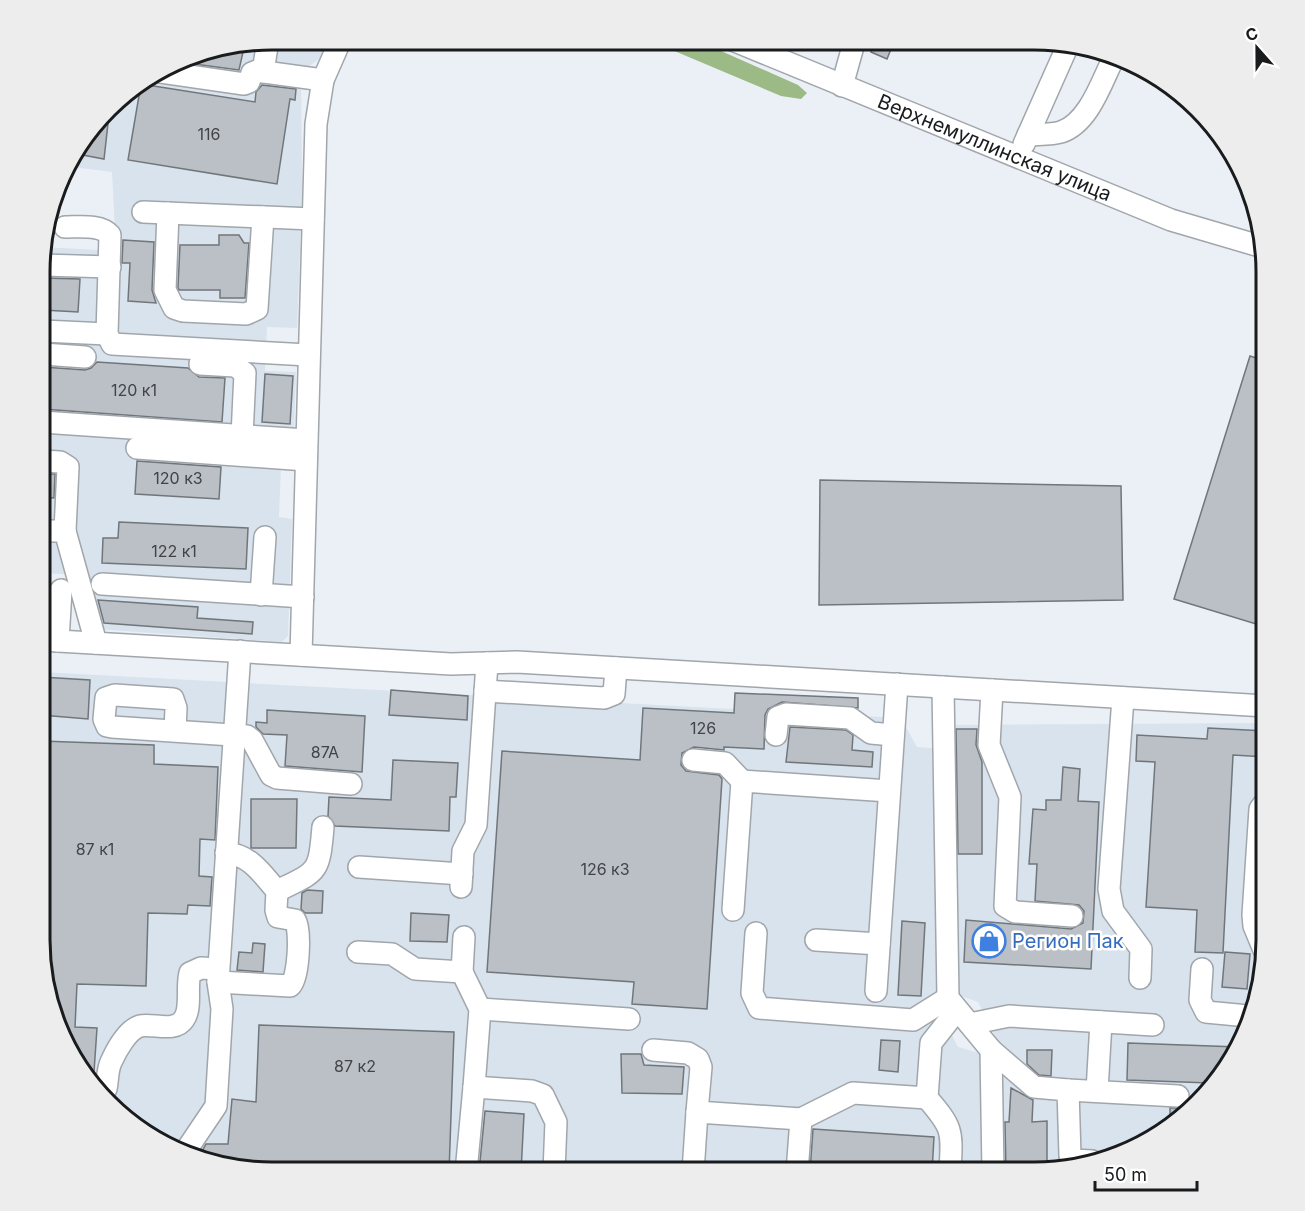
<svg xmlns="http://www.w3.org/2000/svg" width="1305" height="1211" viewBox="0 0 1305 1211" font-family="Inter,sans-serif">
  <style>
    .built { fill: #d8e3ee }
    .forest { fill: #9bba85 }
    .building { fill: #bac0c5; stroke: #71767b; stroke-width: 1.5 }
    .lines { fill: none; stroke-linecap: round; stroke-linejoin: round }
    .minor-casing { stroke: #a1a6ab; stroke-width: 24 }
    .minor { stroke: #fff; stroke-width: 21 }
    .labels { text-anchor: middle; dominant-baseline: central; stroke-width: 5; stroke-linejoin: round; paint-order: stroke }
    .number-label { font-size: 16px; fill: #414447 }
    .street-label { font-size: 20px; fill: #191b1d; stroke: #fff }
    .shop-label { font-size: 20px; fill: #366cbe; stroke: #fff; text-anchor: start }
    .rim { fill: none; stroke: #191b1d; stroke-width: 3 }
  </style>
  <rect width="100%" height="100%" fill="#ebf0f6"/>
  <path class="built" d="M272,39H329L319,59L301,72L302,194L297,328L267,327L265,371L296,372L294,431L282,441L279,517L292,519L288,636L282,642L95,629L82,575L42,573L43,247L116,251L112,172L66,166L70,156L119,97L197,51Z
    M41,672L901,718L917,747L932,748L938,1009L958,1047L983,1054L985,1172H272L169,1148L97,1092L57,1028L39,954Z
    M1266,723V939L1242,1042L1186,1114L1122,1154L1048,1172H1003L1002,1050L978,1002L956,994L953,725Z"/>
  <path class="forest" d="M646,39H694L798,85L807,93L801,99L781,96Z"/>
  <path class="building" d="M876,39H895L887,59L871,52Z
    M245,43L239,70L179,62L197,51Z
    M141,84L255,102L256,92L262,85L296,89L295,100L290,99L277,184L128,160Z
    M110,106L104,159L72,153L80,144Z
    M219,235H239L244,243H249L245,298H220V290H179L178,287L180,245H219Z
    M123,240L154,242L152,290L156,303L128,301L130,263H122Z
    M43,278L80,279L78,312L43,310Z
    M1250,356L1266,361V627L1174,599Z
    M97,362L188,368L199,377L225,378L222,422L42,409L43,367L85,370L91,368Z
    M265,374L293,376L290,424L262,422Z
    M137,461L221,467L219,499L135,494Z
    M42,474H55L54,498L42,497Z
    M820,480L1121,486L1123,600L819,605Z
    M119,522L248,528L246,569L102,563L103,538H118Z
    M98,600L198,607L197,618L253,622L252,634L104,623Z
    M41,677L90,680L88,719L41,715Z
    M391,690L468,696L467,720L389,715Z
    M735,693L858,698V708L782,702L768,709L765,715L764,749L724,747V750L694,747L682,753L681,765L686,771L719,775L722,779L707,1009L632,1004L634,982L487,972L502,751L640,760L643,708L734,713Z
    M267,710L365,716L362,772L285,766L287,735L263,734L256,727V722L267,723Z
    M790,727L846,730L853,735L852,750L873,752L872,767L786,762Z
    M1208,728L1266,731V757L1233,755L1223,953L1195,952L1197,910L1146,907L1155,762L1136,761L1137,735L1207,739Z
    M956,729H977L976,745L982,762V854H958Z
    M41,741L154,745V764L218,767L215,840L200,839L199,876L212,877L210,906L188,905L187,914L148,913L146,986L77,984L75,1027L97,1028L94,1072L83,1071L57,1028L39,954Z
    M393,760L458,763L456,797H450L449,831L335,826L328,816L329,797L391,800Z
    M1063,767L1080,769L1078,801L1099,802L1091,969L964,962L966,920L1071,929L1083,923L1084,911L1079,905L1035,901L1037,864H1029L1033,809L1046,810V800H1061Z
    M251,799H297L296,848H251Z
    M307,890L323,891L322,913H305L301,909L302,893Z
    M411,913L449,915L447,942L410,941Z
    M902,921L925,923L921,996L898,995Z
    M253,943L265,944L263,972L237,970L239,952L252,953Z
    M1225,952L1250,954L1247,989L1222,987Z
    M259,1025L454,1032L449,1172H272L200,1155L206,1144H228L232,1099L256,1102Z
    M881,1040L900,1041L898,1072L879,1070Z
    M1128,1043L1238,1047L1210,1083L1127,1080Z
    M1027,1050H1052L1051,1076L1039,1075L1027,1064Z
    M621,1054H641L644,1065L684,1067L682,1094L622,1093Z
    M1011,1088L1033,1100L1032,1122L1047,1121V1172H1006L1005,1122H1009Z
    M1187,1104L1194,1105L1186,1114L1181,1118L1170,1117V1108H1183Z
    M485,1111L524,1114L521,1172H479Z
    M813,1129L934,1137L932,1172H810Z"/>
  <g class="lines">
    <g class="minor-casing">
      <g id="minor">
        <path id="s1" d="M730,39L1171,220L1263,247"/>
        <path d="M161,72L244,84L249,82L252,73L257,71L323,80"/>
        <path d="M263,72L268,40"/>
        <path d="M842,86L855,39"/>
        <path d="M1028,135C1038,134 1051,135 1061,132C1089,123 1102,81 1114,57"/>
        <path d="M1024,144L1068,45"/>
        <path d="M143,212L313,219"/>
        <path d="M168,213L165,290L174,308L183,311L246,314L257,309L263,217"/>
        <path d="M65,227C79,227 101,224 110,235L107,334L112,344L308,355"/>
        <path d="M43,265L110,267"/>
        <path d="M43,331L107,334"/>
        <path d="M43,354L85,357"/>
        <path d="M200,364L235,366L245,373L242,436"/>
        <path d="M42,422L306,440"/>
        <path d="M137,448L306,460"/>
        <path d="M42,461L60,462L68,467L65,531"/>
        <path d="M42,531H65L96,643"/>
        <path d="M102,584L303,597"/>
        <path d="M261,595L265,537"/>
        <path d="M41,640L451,664L517,662L1266,706"/>
        <path d="M58,641L61,590"/>
        <path d="M301,655L316,124L323,80L341,39"/>
        <path d="M943,687L948,998L991,1050L993,1172"/>
        <path d="M992,690L989,745L1010,797L1005,906L1015,912L1072,916"/>
        <path d="M485,691L604,698L614,694L616,668"/>
        <path d="M1123,698L1109,889L1113,911L1141,949L1140,978"/>
        <path d="M175,731L176,708L173,699L115,695L106,698L104,719L107,726L112,727L247,736L252,740L271,775L277,778L351,784"/>
        <path d="M776,735L778,717L786,714L850,718L871,733L893,735"/>
        <path d="M693,760L725,763L742,781"/>
        <path d="M359,867L462,874"/>
        <path d="M461,887L463,851L476,825L487,663"/>
        <path d="M277,891C318,871 319,874 323,827"/>
        <path d="M733,910L742,781L889,791"/>
        <path d="M756,933L752,993L759,1008L913,1020L948,998"/>
        <path d="M464,937L462,972L480,1009L474,1087L532,1091L543,1095L556,1122L554,1172"/>
        <path d="M816,940L879,944"/>
        <path d="M1264,950L1254,926L1253,915L1260,809L1266,801"/>
        <path d="M358,952L392,954L415,969L462,972"/>
        <path d="M1202,969L1200,1000L1206,1012L1248,1016"/>
        <path d="M218,982L290,986C299,979 301,929 295,920L278,917L276,910L277,891C262,874 251,855 226,853"/>
        <path d="M876,991L897,684"/>
        <path d="M480,1009L629,1019"/>
        <path d="M970,1024L1009,1016L1153,1025"/>
        <path d="M653,1050L688,1053L698,1059L701,1067L697,1112L801,1119L853,1093L927,1098L931,1043L957,1010"/>
        <path d="M991,1050L1034,1087L1068,1090L1070,1156L1074,1160L1092,1161"/>
        <path d="M1068,1090L1178,1096"/>
        <path d="M1097,1091L1101,1022"/>
        <path d="M99,1094L106,1089C108,1080 107,1071 111,1062C116,1051 127,1030 140,1026C153,1023 175,1033 184,1019C192,1008 186,986 190,973L201,968L218,969"/>
        <path d="M927,1098C954,1129 952,1131 950,1172"/>
        <path d="M185,1152L216,1106L222,1009L218,982L240,651"/>
        <path d="M466,1172L474,1087"/>
        <path d="M693,1172L697,1112"/>
        <path d="M797,1172L801,1119"/>
      </g>
    </g>
    <use href="#minor" class="minor"/>
  </g>
  <defs>
    <g id="shop-ring" transform="scale(1.725)"><circle r="9.5" fill="#fff" stroke="#3f7fe0" stroke-width="1.5"/><path d="M-5-2.5h2.3a2.7 3.5 0 0 1 5.4 0H5L5.5 6h-11ZM-1.5-2.5h3a1.5 2.3 0 0 0-3 0Z" fill="#3f7fe0"/></g>
  </defs>
  <g fill-rule="evenodd">
    <use href="#shop-ring" x="989" y="941"/>
  </g>
  <g class="labels">
    <g class="number-label">
      <text x="209" y="134">116</text>
      <text x="134" y="390">120 к1</text>
      <text x="178" y="478">120 к3</text>
      <text x="174" y="551">122 к1</text>
      <text x="703" y="728">126</text>
      <text x="325" y="752">87А</text>
      <text x="95" y="849">87 к1</text>
      <text x="605" y="869">126 к3</text>
      <text x="355" y="1066">87 к2</text>
    </g>
    <g class="street-label">
      <text stroke="none"><textPath href="#s1" startOffset="286">Верхнемуллинская улица</textPath></text>
    </g>
    <g class="shop-label">
      <text x="1012" y="941">Регион Пак</text>
    </g>
  </g>
  <path d="M0 0H1305V1211H0ZM272 50H1034A222 222 0 0 1 1256 272V940A222 222 0 0 1 1034 1162H272A222 222 0 0 1 50 940V272A222 222 0 0 1 272 50Z" fill="#ededed" fill-rule="evenodd"/>
  <path class="rim" d="M272 50H1034A222 222 0 0 1 1256 272V940A222 222 0 0 1 1034 1162H272A222 222 0 0 1 50 940V272A222 222 0 0 1 272 50Z"/>
  <g transform="translate(1257 48) rotate(339)" stroke="#ffffff" stroke-width="4.5" paint-order="stroke">
  <path d="M0-4.5L10 22L0 15L-10 22Z" fill="#191b1d"/>
  <text y="-9" font-size="16" font-weight="bold" text-anchor="middle" fill="#191b1d">С</text>
  </g>
  <path d="M1095 1181v9h102v-9" fill="none" stroke="#191b1d" stroke-width="3"/>
  <text x="1104" y="1181" font-size="18" fill="#191b1d" stroke="#ffffff" stroke-width="4.5" paint-order="stroke">50 m</text>
</svg>
